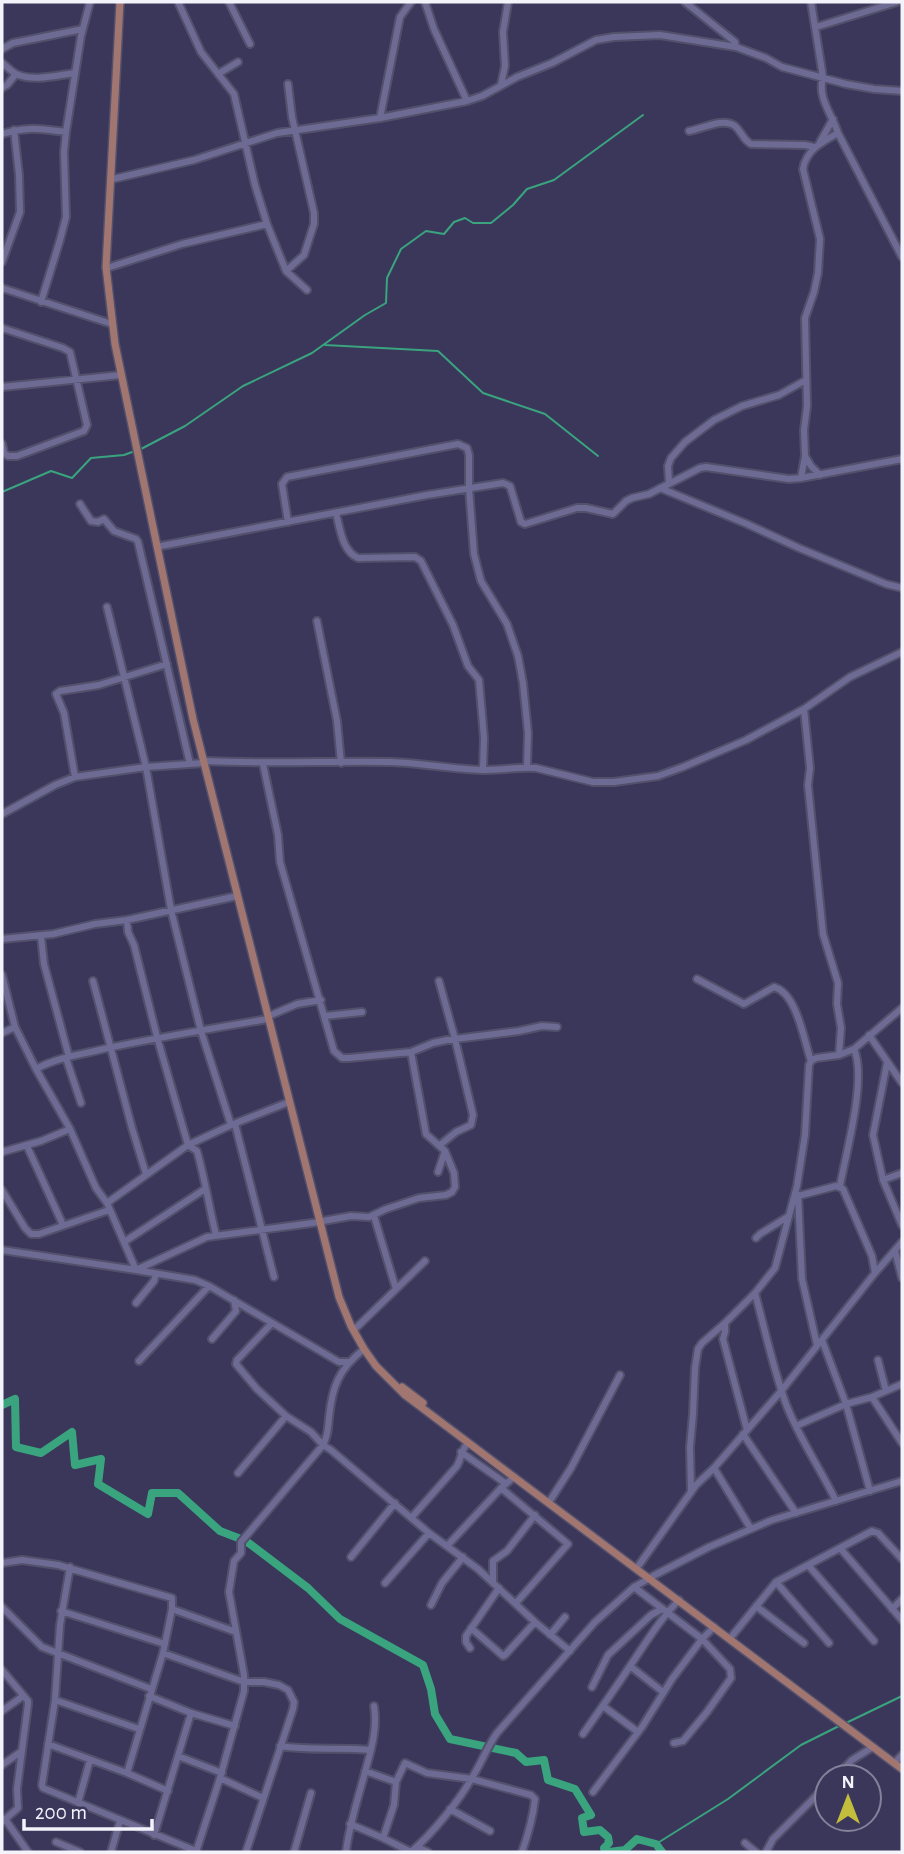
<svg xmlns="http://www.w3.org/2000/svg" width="904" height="1854" viewBox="0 0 904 1854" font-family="'Alegreya Sans',sans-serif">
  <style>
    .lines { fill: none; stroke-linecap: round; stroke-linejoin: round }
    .stream { stroke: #3aa47f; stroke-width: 2 }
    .river { stroke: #3aa47f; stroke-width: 8 }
    .minor-casing { stroke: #53506c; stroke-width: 10 }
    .major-casing { stroke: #53506c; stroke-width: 10 }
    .minor { stroke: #6d6b93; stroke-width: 6 }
    .major { stroke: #a17671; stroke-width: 7 }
  </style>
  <rect width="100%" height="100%" fill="#3a375b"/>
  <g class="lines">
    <path class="stream" d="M325,345L438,351L483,393L545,414L598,456
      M141,449L185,426L243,386L312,353L365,315L386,303L387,278L401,249L426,231L444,234L454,222L465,218L473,223H491L513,205L527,189L554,180L643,115
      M2,492L51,471L72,478L91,458L124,455L135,451
      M846,1723L902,1696
      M656,1844L728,1799L801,1745L841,1725"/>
    <path class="river" d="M2,1405L15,1399L16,1447L41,1453L72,1432L75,1465L101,1459L98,1484L148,1514L152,1493H178L220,1531L246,1541L308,1588L340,1619L423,1665L431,1689L435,1714L450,1739L516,1753L526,1762L544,1760L548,1780L575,1789L591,1815L582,1818L584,1832L600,1830L608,1837L609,1843L604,1848L605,1852
      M609,1852L625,1850L637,1839L656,1844L662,1852"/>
    <g class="minor-casing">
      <path id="minor" d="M229,2L250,44
        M425,2L434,29L467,101
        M685,2L735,42L736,47
        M811,2L823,77C817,98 832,114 838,133L902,257
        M179,4L201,52L234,94L255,185L267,224L286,271L307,290
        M816,27L897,2
        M2,49L13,43L83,29
        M2,63C6,66 11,71 16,74C33,82 58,75 75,73
        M218,74L238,62
        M501,85L505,66L503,32L508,2
        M2,88L7,85L16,74
        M380,118L400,17L411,2
        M689,131C702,129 723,117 735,126C742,132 743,140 751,144L805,145L814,147
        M2,134C27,126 40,129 66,132
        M820,142L833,119
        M113,179L194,160L277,133L380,118L467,101L482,96L517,77L552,63L596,40L614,37L660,35L736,47L766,58L782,67L846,84L874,89L902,91
        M2,262L20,212L19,175L14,130
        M110,267L182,244L267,224
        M286,271L304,255L314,224V213L292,117L288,84
        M2,288L112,324
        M41,302L60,240L66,217L64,152L66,132L81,36L90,2
        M2,328L63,348L70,352L87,425L84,431L17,456H8L4,453L2,444
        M2,387L121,375
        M805,456L811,466L820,475
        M801,478L805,456L804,430L807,406L805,318L814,292L818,273L820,239L803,169C806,150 822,142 838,133
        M669,483L668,466L671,458L685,442L714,420L742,406L779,395L806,380
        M660,488L747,524L799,548L886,584L902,588
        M80,504L91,521L98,522L104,519L114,531L136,539L138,542L190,764
        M336,513C340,528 342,551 358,558L415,557L421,561L453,625L468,666L479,680L484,738L483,770
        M288,522L282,484L287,477L458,444L467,448L469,455V488L474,554L481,581L507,624L518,656L523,683L528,733L527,768
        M161,546L427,495L503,483L510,486L521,522L525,524L577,508H586L613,514L626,501L632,498L649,494L700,468L706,467L789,479L801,478L902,459
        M107,607L146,767L171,910L201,1031L231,1125
        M317,621L337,721L341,763
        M804,709L810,768L808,785L823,934L838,983L837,1004L841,1028L839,1055
        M207,761C268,764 329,761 391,762C422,763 451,769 482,770C500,770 518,767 536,768L593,782H614L658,776L683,767L746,740L804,709L850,677L902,652
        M263,764L278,835L280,862L334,1051L342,1058H349L411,1052L433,1043L447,1040L519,1031L542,1026L557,1027
        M75,777L64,713L56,694L60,691L99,685L167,664
        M2,814L55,785L75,777L146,767L204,763
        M127,920L128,932L134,945L157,1037L188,1145L197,1151C205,1179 209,1207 216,1235
        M41,936L44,964L69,1057
        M2,939L53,934L95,924L127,920L237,896
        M2,975L15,1027L36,1069L70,1129L96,1188L107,1203L136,1270L207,1237L320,1222
        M697,979L744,1004L774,987C797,993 804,1041 811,1061
        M93,981L132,1128L146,1174
        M439,981L455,1039L473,1115L471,1125L456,1132L440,1145
        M271,1015L297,1004L321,1000
        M325,1016L362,1012
        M2,1033L15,1027
        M869,1035L902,1083
        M66,1058L81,1103
        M887,1063L873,1135L883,1180L902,1225
        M36,1069C58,1057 84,1054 108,1048C161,1037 215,1028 268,1019
        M235,1124L274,1277
        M27,1146L63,1225
        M2,1152L41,1141L70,1129
        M438,1172L445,1151
        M883,1180L902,1173
        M840,1186C846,1152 867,1079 854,1049
        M2,1190L25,1228L31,1234H39L109,1210
        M798,1195L802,1279L817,1345
        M798,1196L836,1186L843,1189L872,1256L875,1273
        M107,1203L188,1145L231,1125L289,1102
        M374,1216L396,1289
        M323,1221L351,1216L369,1217L386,1209L419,1198L446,1195L452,1192L455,1187L454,1173L445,1151L426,1134L411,1052
        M756,1238L760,1234L789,1216
        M124,1242L205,1189
        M2,1250L136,1270L195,1280L209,1286L339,1362H348
        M895,1251L902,1278
        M755,1293C765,1330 773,1368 786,1404C799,1438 820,1468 836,1501
        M136,1303L154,1281L156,1274
        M272,1323L237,1360L236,1364L257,1389L286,1416L311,1432L323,1445L331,1450L429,1533L478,1569L535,1622L570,1651
        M356,1328L425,1261
        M212,1339L236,1311L234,1300
        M822,1340L846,1404L870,1491
        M878,1360L886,1391
        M139,1361L209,1286
        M872,1397L902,1443
        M796,1426L846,1404L872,1397L902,1384
        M747,1430L723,1339L725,1332V1323L755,1293L775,1268L797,1186L805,1135L809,1065L811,1061L816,1058L839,1055L854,1049L902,1008
        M743,1434L796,1513
        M461,1452L505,1483
        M714,1468L751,1529
        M238,1473L286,1416
        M501,1488L568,1544L516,1603
        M691,1491L690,1447L693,1414L695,1368L698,1349L702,1343L725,1323
        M551,1499L571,1468L620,1375
        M412,1517L457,1466C462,1457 461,1450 468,1443
        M447,1546L501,1488L514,1477
        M840,1548L902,1620
        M351,1557L395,1503
        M2,1563L22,1560L58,1565L172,1598V1609L163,1653L127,1773
        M639,1565L696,1485L714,1468L782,1390L875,1273L902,1242
        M808,1565L874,1641
        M70,1567L60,1625L55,1700L42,1785L43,1788L196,1851
        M653,1576L709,1547L772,1520L902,1481
        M776,1582L829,1643
        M385,1583L429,1533
        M493,1583V1561L507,1551L535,1515
        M634,1587L702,1639L730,1669L731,1678L707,1712L683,1741L674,1743
        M431,1605L442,1583L463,1557
        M756,1606L804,1643
        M2,1607L42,1647L151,1689
        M172,1609L236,1632
        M892,1609L902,1599
        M61,1611L165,1644
        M471,1628L503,1656L505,1655L535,1622
        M550,1635L565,1617
        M732,1636L776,1582L872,1531L878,1533L902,1559
        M470,1648L466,1642V1636L499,1588
        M163,1653L244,1682H264L279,1685L288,1690L294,1702L293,1709L246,1852
        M630,1666L663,1692
        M2,1670L28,1701V1704L17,1789L18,1808L2,1822
        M592,1687L608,1655L651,1615L662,1609
        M149,1696L191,1713L235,1726
        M55,1700L139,1729
        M603,1706L638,1732
        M2,1711L23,1696
        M583,1734C599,1711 615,1689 630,1666C646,1643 659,1620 679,1600
        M48,1744L127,1773L168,1791
        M280,1746C312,1751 339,1747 371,1750
        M178,1756L222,1773
        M898,1759L902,1755
        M2,1765L22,1751
        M365,1771L396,1782
        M836,1777L852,1760L873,1747
        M220,1778L263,1798
        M593,1792L642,1727L672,1679L702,1639L714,1627
        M78,1803L90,1760
        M450,1809L490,1831
        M5,1819L28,1852
        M350,1824L383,1838L411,1852
        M154,1835L191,1713
        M383,1838L394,1805L396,1782L405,1763L427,1773L472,1779L531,1795L535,1799C533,1817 528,1835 522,1852
        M56,1842L80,1852
        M745,1843L756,1852
        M417,1847L428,1852
        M111,1852L120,1821
        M196,1852L220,1778L244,1691V1675L229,1592L234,1561L241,1553V1542L323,1445C328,1436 328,1428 329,1418C332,1386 339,1369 364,1349
        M294,1852L311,1793
        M346,1852C349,1826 357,1802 364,1776C370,1753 378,1730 374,1706
        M411,1852C432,1834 460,1800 473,1776C482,1762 487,1747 497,1733L595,1622L634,1587L650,1578
        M766,1852L773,1839L827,1785"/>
    </g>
    <g class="major-casing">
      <path id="major" d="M120,2L106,267L115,344L193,719L339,1297L351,1326L364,1349L376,1366L405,1395L902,1769
        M402,1387L423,1403"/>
    </g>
    <use href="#minor" class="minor"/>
    <use href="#major" class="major"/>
  </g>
  <rect width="904" height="1854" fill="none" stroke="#f3f3fc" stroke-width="7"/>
  <g transform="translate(848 1798)"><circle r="33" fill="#3a375b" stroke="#84829b" stroke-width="2"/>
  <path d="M0-5L12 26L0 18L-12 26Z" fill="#c3bd3e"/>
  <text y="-10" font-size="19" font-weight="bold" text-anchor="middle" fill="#f3f3fc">N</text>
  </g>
  <path d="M24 1819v10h128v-10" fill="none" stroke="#f3f3fc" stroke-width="3.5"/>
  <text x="35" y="1819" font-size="21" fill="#f3f3fc" stroke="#3a375b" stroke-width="5" paint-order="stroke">200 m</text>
</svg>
